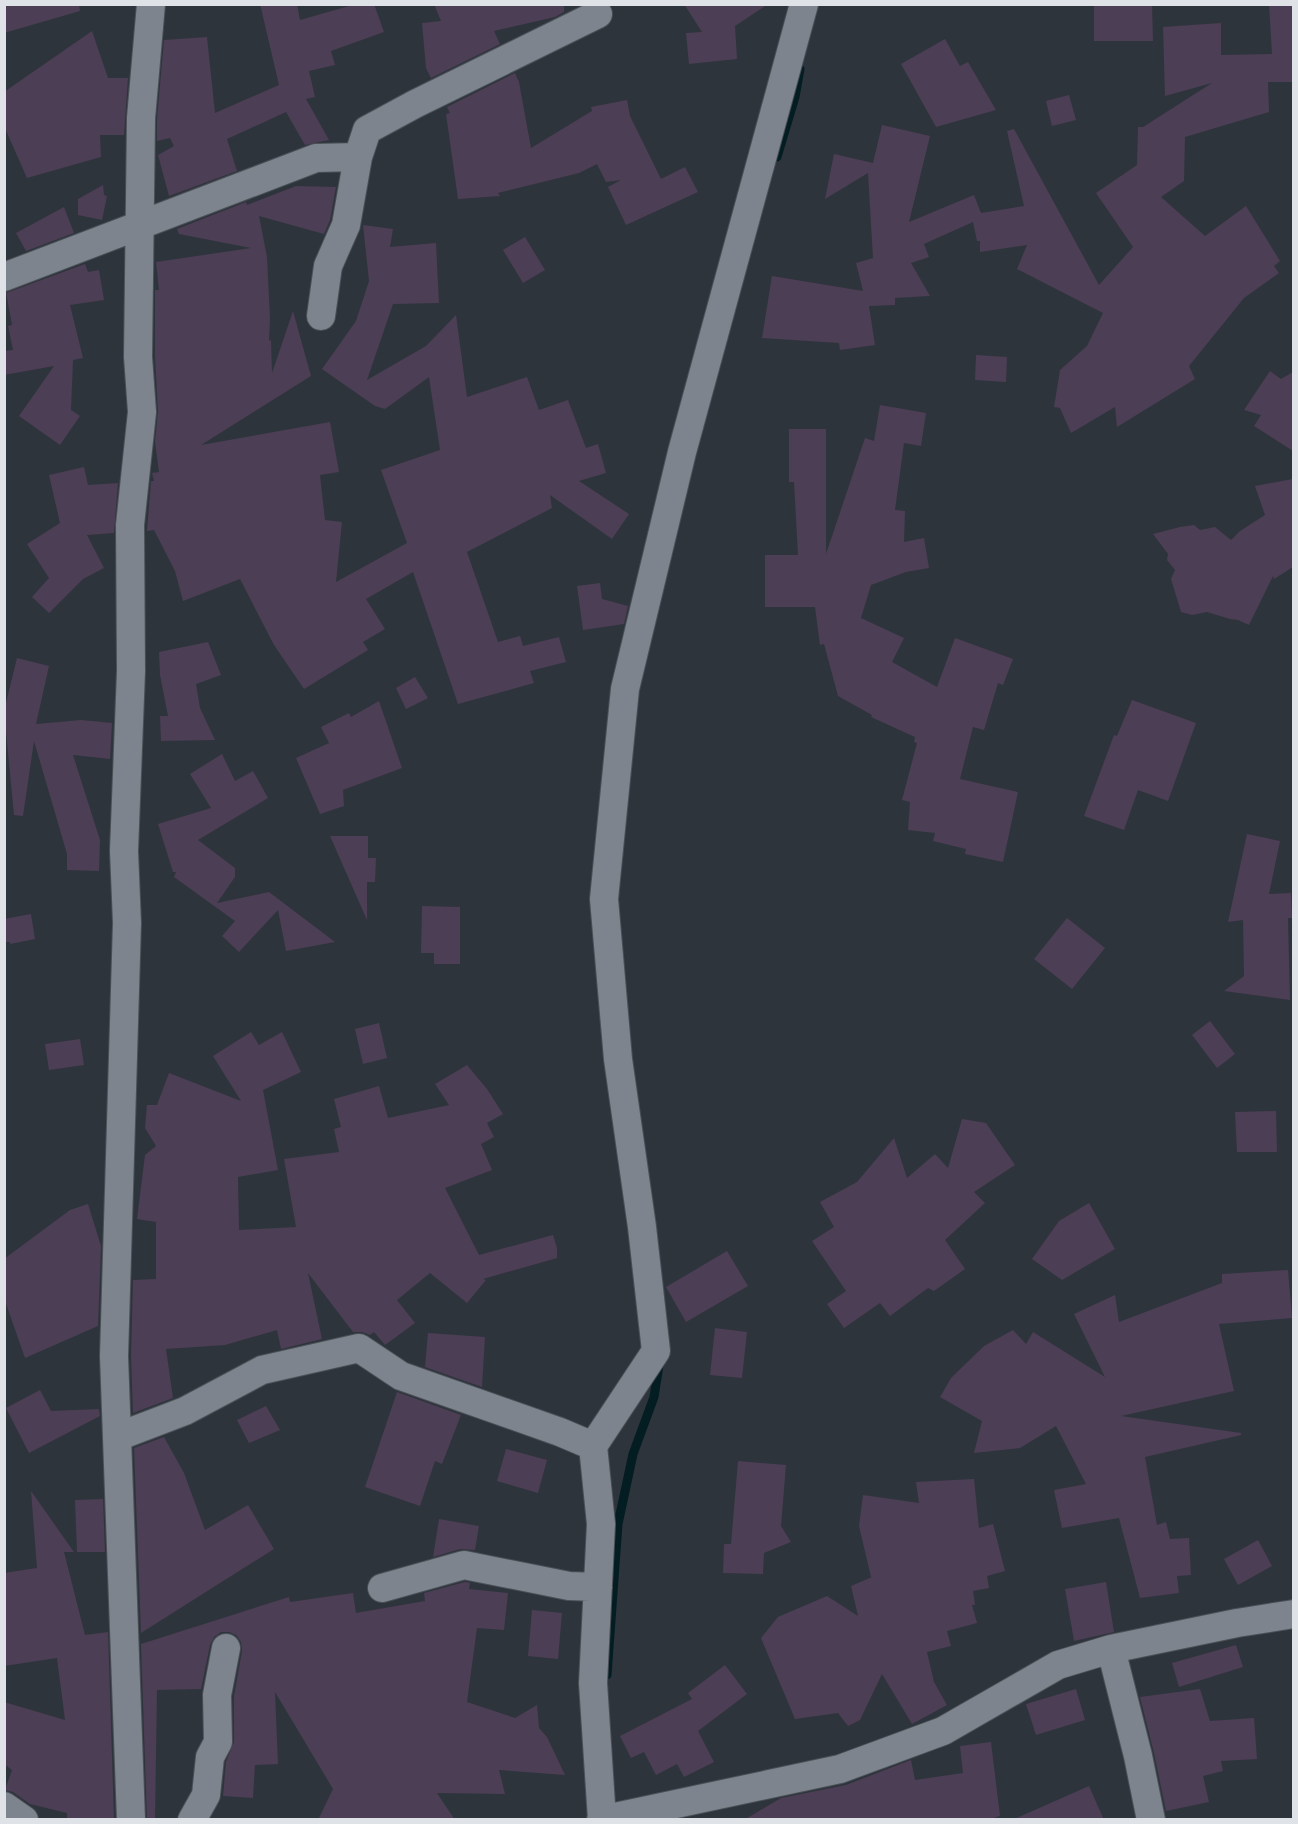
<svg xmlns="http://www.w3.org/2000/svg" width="1298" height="1824" viewBox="0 0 1298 1824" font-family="'Fira Sans',sans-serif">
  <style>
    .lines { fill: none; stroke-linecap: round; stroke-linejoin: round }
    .stream { stroke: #031d22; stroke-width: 9 }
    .building { fill: #4c3e55 }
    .minor-casing { stroke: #4a5056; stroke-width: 30 }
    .minor { stroke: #7d848d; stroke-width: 28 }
  </style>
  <rect width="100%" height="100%" fill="#2e343c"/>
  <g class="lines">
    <path class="stream" d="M777,157L795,97L800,69
      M607,1675L618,1524L633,1454L654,1397L659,1365"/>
  </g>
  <path class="building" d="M4,4H79L80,11L4,33Z
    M260,4H297L300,20L356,4H374L384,32L331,51L335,65L309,71L315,97L306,99L329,140L305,145L286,112L227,139L237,171L169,196L158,155L174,146L170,138L157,141V119L164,40L207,37L215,113L279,85Z
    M434,4H564V12L555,17L494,31L500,44L431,78L426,68L422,23L441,21Z
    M684,4H768L735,26L737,59L689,64L686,33L702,32Z
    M1094,4H1152L1153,41H1094Z
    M1269,4H1293V82H1268L1269,112L1185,137L1184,181L1161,197L1205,236L1246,206L1280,261L1274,266L1279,273L1244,298L1189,366L1195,379L1117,427L1115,407L1071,433L1060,408L1054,407L1060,370L1087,346L1103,313L1017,269L1027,245L980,252V241H977L973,222L924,244L929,257L911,263L930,296L895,298V305L869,306L875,345L840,350L839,343L762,338L772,276L863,291L856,263L873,258L868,173L825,199L834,154L873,163L882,125L930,136L909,222L974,195L981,213L1024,206L1007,131L1014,129L1099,285L1133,247L1096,193L1137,165L1138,127H1143L1212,83L1165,96L1163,27L1221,23V55L1272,54Z
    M92,31L108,78H128L124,135H100L101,157L27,178L4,126V92Z
    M945,39L960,66L968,62L996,110L936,127L901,64Z
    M515,73L519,82L531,148L592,111L591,107L627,100L630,116L661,179L685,167L698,192L626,225L608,187L621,180L606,182L597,164L579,173L498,193L500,196L458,199L446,114L450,113L447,107Z
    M1069,95L1076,120L1052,126L1046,101Z
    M103,185L104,195L107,196L102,220L78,215V199Z
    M296,186L336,187L330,220L324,234L259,216L267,257L270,318L269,341L271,340L272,373L293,311L311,376L201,445L330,422L339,472L320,475L325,520L342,522L336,582L407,543L381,470L440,450L429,377L385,409L375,406L322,369L356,321L369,281L363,225L393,229L390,247L436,243L439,303L393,304L367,380L426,346L456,315L467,397L527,377L539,410L568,400L586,448L598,444L606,473L579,481L629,514L612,539L550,495L552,508L467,552L498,642L520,636L523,646L559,637L566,662L530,671L534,683L458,704L413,572L366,599L385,629L363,642L368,650L304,689L274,645L240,579L183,601L175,571L154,530L147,531L151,481H154L152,473L159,472L155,442L158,411L155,357V290H159L156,262L251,248L179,234L177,229L246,202L247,205Z
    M64,207L74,233L26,251L16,233Z
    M525,237L545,270L523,283L503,250Z
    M85,264L88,272L99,270L104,300L70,305L83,358L73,360L71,410L80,416L60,445L19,416L54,366L4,375V351L13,350L8,326L12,325L6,293Z
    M976,355L1007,357L1006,382L975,380Z
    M1270,371L1281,379L1293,372V451L1254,426L1261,415L1244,410Z
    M880,405L926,413L921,446L904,443L895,510L905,511L904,542L924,538L929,568L906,572L871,585L861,618L904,638L892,662L937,687L955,638L1013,659L1003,685L998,683L984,730L973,727L960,779L1018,792L1003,862L965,854L966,849L933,841L935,833L908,830L910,802L902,800L917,743L914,742L915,737L871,717L872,715L838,696L824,644L820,645L815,607H765V555H798L794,482H789V429H826V554L865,438L874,441Z
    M84,467L88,485L118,483L114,533L87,535L104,568L83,579L49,613L32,597L49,578L27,544L60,523L49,475Z
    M1293,479V567L1274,579L1273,576L1249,625L1238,620L1230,619L1207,612L1192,615L1181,612L1171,579L1175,570L1167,560L1168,554L1153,534L1180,527L1194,525L1200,530L1215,527L1231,540L1240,531L1265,515L1255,486Z
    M600,583L602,599L628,606L624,624L583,630L577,586Z
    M208,642L221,675L196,684L200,708L215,740L161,741L160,716H168L160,675L159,652Z
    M17,658L49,666L36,724L81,720L112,723L110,759L73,755L100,840L99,871L67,870V854L34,741L23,816L14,815L4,711Z
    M415,677L428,698L406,709L396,688Z
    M1132,700L1196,723L1168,801L1138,790L1124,830L1084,816L1114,735L1117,736Z
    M379,701L402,768L343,790L344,806L320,814L296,758L329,743L321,727L349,713L351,717Z
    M222,754L235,781L253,771L268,798L198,840L235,868V877L217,903L269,892L335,942L286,951L278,910L239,952L222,936L235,921L174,877L176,872H173L158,824L211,808L190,774Z
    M1247,834L1280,841L1269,894L1291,893L1292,918H1288L1290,1000L1224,991L1244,976L1243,920L1228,922Z
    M330,836H368V858H376L375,882H367V920Z
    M422,906L460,907V964H434V953H421Z
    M31,914L35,939L10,944V942H4V919Z
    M1067,918L1105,948L1072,989L1034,959Z
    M1210,1021L1235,1054L1217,1068L1192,1035Z
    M379,1023L387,1058L363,1064L355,1029Z
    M251,1032L259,1045L282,1032L301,1072L263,1090L278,1170L238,1177L239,1230L296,1227L284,1159L339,1152L334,1129L341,1127L334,1099L379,1086L388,1118L449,1105L435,1084L467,1065L487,1089L503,1114L487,1123L494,1137L481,1144L492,1170L445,1188L479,1255L553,1235L557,1248V1258L483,1279L486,1280L467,1303L430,1273L397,1300L415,1323L385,1345L374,1332L370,1335L362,1332H353L308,1273L322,1339L281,1349L277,1330L225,1345L166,1349L173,1398L133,1413L131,1356L133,1280L156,1279V1222L137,1219L145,1155L156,1146L145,1128L147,1105H157L169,1073L241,1101L213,1056Z
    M80,1039L84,1065L49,1070L45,1044Z
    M1276,1111L1277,1152H1237L1235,1112Z
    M962,1119L986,1123L1015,1165L974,1192L985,1203L945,1240L965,1269L934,1291L928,1288L890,1316L880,1303L844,1328L827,1304L846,1291L812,1241L834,1227L820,1202L857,1182L894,1138L907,1178L935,1154L948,1168Z
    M1089,1203L1115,1249L1062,1280L1032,1259L1059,1221Z
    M88,1204L101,1246L98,1326L25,1358L4,1298V1259L70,1210Z
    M727,1251L748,1286L686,1322L666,1287Z
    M1288,1270L1292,1318L1219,1324L1234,1391L1121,1416L1241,1433V1435L1145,1457L1157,1525L1166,1522L1170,1539L1189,1538L1191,1575L1177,1576L1179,1593L1140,1598L1119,1518L1062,1528L1054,1490L1086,1484L1056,1426L1020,1448L974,1453L982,1421L940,1397L951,1378L984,1346L1013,1330L1026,1344L1033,1332L1105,1377L1074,1314L1115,1295L1119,1322L1222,1283V1274Z
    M715,1328L747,1332L742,1378L710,1375Z
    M428,1333L485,1337L482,1387L425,1367Z
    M40,1390L51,1411L99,1409L100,1416L29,1453L6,1408Z
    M397,1392L461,1415L442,1464L435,1461L420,1506L365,1487Z
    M266,1406L280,1430L249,1443L237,1420Z
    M164,1437L184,1473L205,1530L248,1505L274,1549L141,1633L134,1448Z
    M506,1449L547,1460L538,1493L497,1481Z
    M738,1461L786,1465L781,1526L791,1542L764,1553L763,1574L723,1573L724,1544H731Z
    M974,1479L979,1528L993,1524L1005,1571L987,1576L989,1588L973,1591L975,1605H972L977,1623L947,1631L951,1646L927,1652L934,1682L947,1705L912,1724L882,1674L860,1720L848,1726L838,1713L795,1719L761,1638L778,1617L827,1596L858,1616L851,1586L872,1577H871L859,1526L863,1495L919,1503L916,1482Z
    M31,1491L74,1552H64L85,1635L108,1632L114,1820L67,1818V1813L30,1804L13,1792L5,1790L12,1770L4,1764V1702L65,1720L57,1658L4,1666V1573L37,1568Z
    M103,1499L105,1552H77L75,1500Z
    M439,1519L479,1526L475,1550L460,1549L433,1557Z
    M1258,1540L1272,1566L1238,1585L1224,1559Z
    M465,1582L470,1583L469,1589L508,1593L504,1630L477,1628L467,1702L515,1718L537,1705L539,1728L547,1737L565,1775L499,1770L505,1794L437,1793L455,1820H318L333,1789L275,1692L278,1764L255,1765L253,1798L223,1796L226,1762L234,1742V1696L242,1651L241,1642L236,1635L229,1632H221L214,1637L210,1645L201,1689L157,1690L155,1820H147L141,1644L289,1597L290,1602L353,1593L356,1613L425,1601L424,1593Z
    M1106,1582L1114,1632L1074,1641L1065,1589Z
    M532,1610L562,1613L558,1659L528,1656Z
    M1236,1645L1243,1667L1179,1687L1172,1663Z
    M725,1665L747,1694L698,1731L714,1762L684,1777L677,1764L656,1775L644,1752L631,1758L620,1736L692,1699L688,1693Z
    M1076,1689L1085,1720L1036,1735L1026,1704Z
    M1200,1689L1210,1721L1254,1718L1257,1759L1221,1761L1223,1771L1203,1776L1209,1802L1166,1811L1154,1753L1140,1697Z
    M991,1742L1000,1816L987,1820H744L781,1798L846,1785L911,1760L915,1780L963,1773L960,1746Z
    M1089,1786L1104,1820H1012Z"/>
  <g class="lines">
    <g class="minor-casing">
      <path id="minor" d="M4,277L316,158L358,157L367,130L415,104L598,14
        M321,316L328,266L346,225L358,157
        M117,1437L185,1411L262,1370L359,1348L401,1376L560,1432L593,1446
        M382,1588L464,1565L569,1586L598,1587
        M1111,1649L1138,1756L1151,1820
        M4,1806L24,1820
        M131,1820L114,1356L127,923L124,851L131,671L130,525L142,412L138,357L141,118L151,4
        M192,1820L206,1795L210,1757L218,1742L217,1695L226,1648
        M601,1820L840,1769L943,1731L1058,1665L1111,1649L1237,1623L1294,1614
        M602,1820L593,1683L601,1524L593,1446L656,1351L642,1227L618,1059L604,899L625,689L682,452L804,4"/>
    </g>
    <use href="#minor" class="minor"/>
  </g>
  <rect width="1298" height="1824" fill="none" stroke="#dfe3e8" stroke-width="12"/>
</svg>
